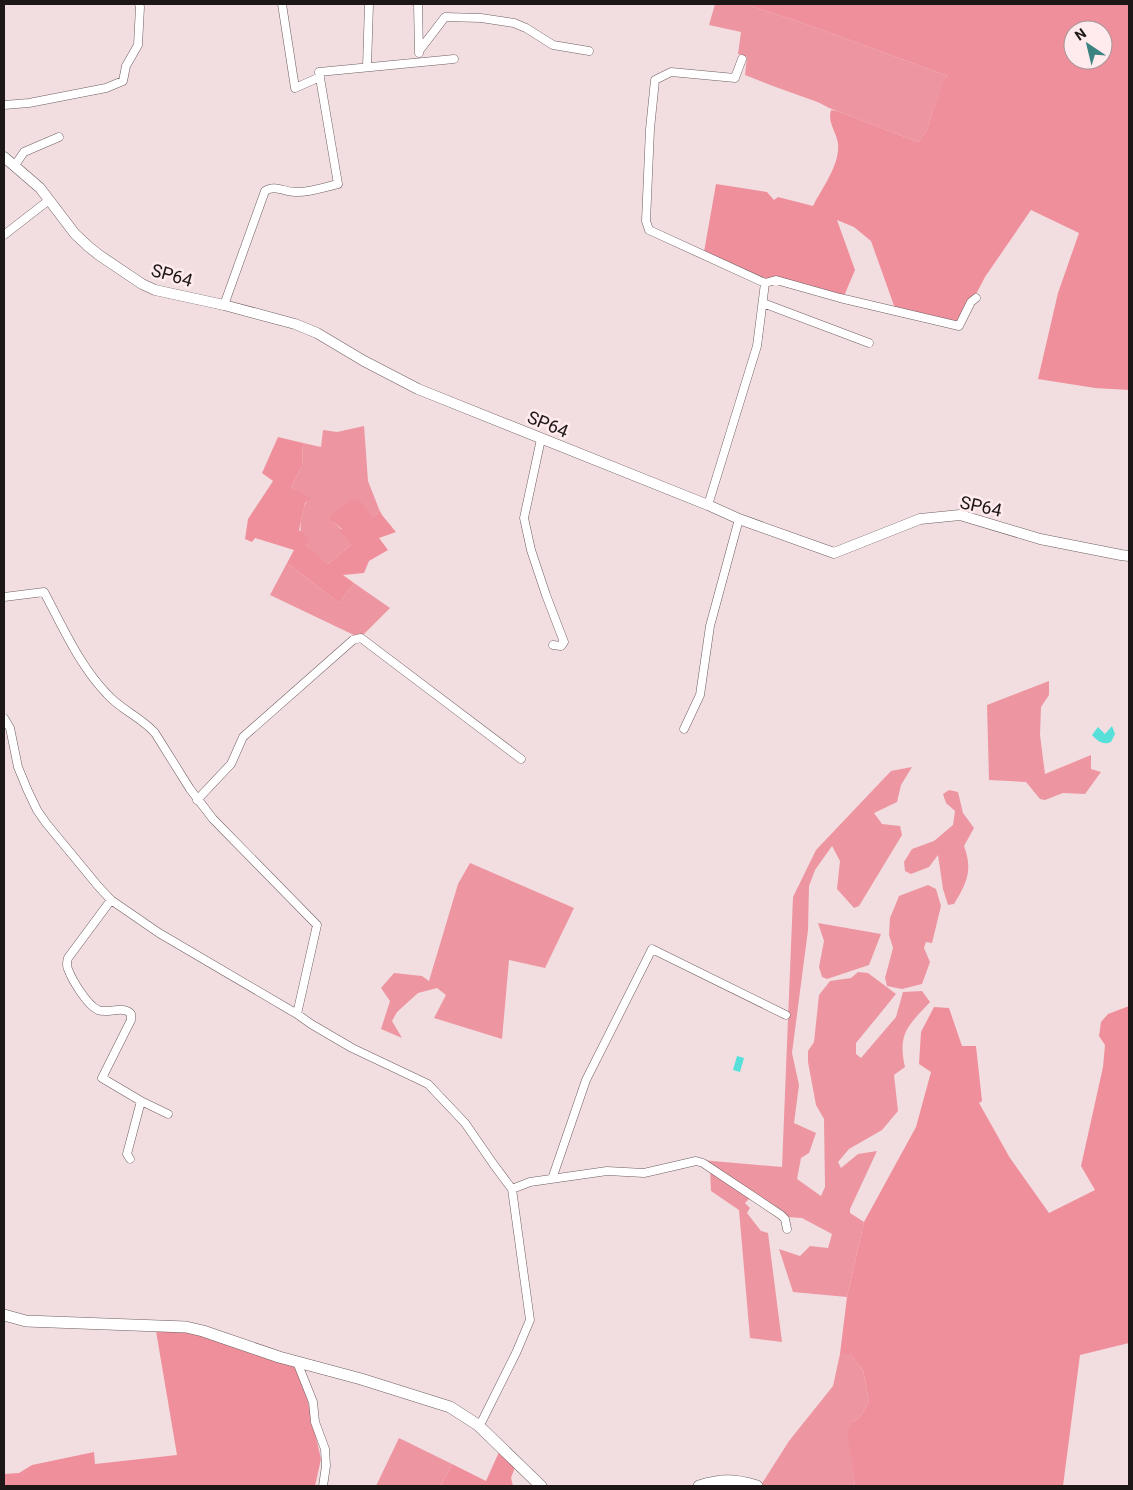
<svg xmlns="http://www.w3.org/2000/svg" width="1133" height="1490" viewBox="0 0 1133 1490" font-family="Roboto,sans-serif">
  <style>
    .green { fill: #ed95a1 }
    .forest { fill: #f08f9c; fill-rule: evenodd }
    .water { fill: #57e0da }
    .lines { fill: none; stroke-linecap: round; stroke-linejoin: round }
    .minor-casing { stroke: #6f5e60; stroke-width: 9 }
    .tertiary-casing { stroke: #6f5e60; stroke-width: 11 }
    .secondary-casing { stroke: #6f5e60; stroke-width: 12 }
    .minor { stroke: #fff; stroke-width: 8 }
    .tertiary { stroke: #fff; stroke-width: 10 }
    .secondary { stroke: #fff; stroke-width: 11 }
    .labels { text-anchor: middle; dominant-baseline: central; stroke-width: 5; stroke-linejoin: round; paint-order: stroke }
    .street-label { font-size: 18px; fill: #1e1718; stroke: #ffebed }
  </style>
  <rect width="100%" height="100%" fill="#f2dee0"/>
  <path class="green" d="M715,4H745L803,23L948,76L943,83L926,132L918,142L837,111C827,108 822,103 812,100C789,92 767,84 745,75L747,57L738,54L741,32L709,25Z
    M364,426L368,481L379,509L378,513L373,519L367,512L333,523H335L342,530L351,545L328,564C309,548 296,543 302,516C304,508 304,503 310,498L291,487L302,466L303,443L321,447L323,430L337,432Z
    M287,563L339,603L354,583L390,608L362,636H356L270,595Z
    M1049,681V695L1041,707L1040,735L1045,774L1091,755V769L1101,772L1085,794L1063,793L1045,800L1040,799L1026,782L989,780L987,705Z
    M912,767L901,785L897,802L874,813L882,824L900,826L902,835L859,906L854,908L837,889L840,861L832,846L815,870L809,886L808,930L792,1053L799,1085L794,1123L816,1133L809,1153L801,1158L797,1179L821,1196L825,1187L824,1119L816,1105L808,1062V1051L814,1042L819,995L830,981L851,978L858,972L868,973L896,994L856,1043V1054L861,1058L896,1017L903,992L922,991L930,1002C909,1025 897,1033 905,1067L894,1075L898,1111L882,1130L849,1149L838,1162L841,1168L858,1154L877,1151L850,1209V1213L864,1222L847,1297L793,1292L779,1249L800,1256L810,1246L828,1248L832,1234L802,1218L787,1217L753,1195L745,1203L750,1208L747,1213L761,1231L768,1233L782,1342L750,1338L739,1210L711,1191L710,1170L701,1160L782,1167L793,897L816,850L891,771Z
    M949,790L958,792L963,813L974,828L964,846C973,870 967,883 954,904L948,905L943,889L938,855L929,867L911,874L905,871L904,862L912,849L934,841L953,825L955,811L946,803L943,794Z
    M470,863L574,908L545,968L509,960L502,1039L434,1018L446,995L437,988L418,993L397,1012L392,1021L402,1038L381,1029L390,1001L381,988L394,973L422,976L429,981L458,884Z
    M928,885L936,889L941,906L932,943L926,942L924,948L930,962L922,984L902,989L887,986L885,978L893,948L889,935L890,918L899,896Z
    M818,923L881,934L869,965L827,979L822,977L819,967L824,941Z
    M840,1354H850L863,1370L869,1402L860,1417L853,1422L849,1440L855,1486L761,1485L789,1441L833,1386Z
    M399,1438L452,1464L441,1486H376Z"/>
  <path class="forest" d="M745,4H1129V390L1095,388L1038,379L1058,293L1079,233L1031,210L985,277L963,319L955,326L897,314L871,241L854,227L837,220L855,270L844,296L765,280L704,252L716,184L767,192L774,200L778,197L813,206C822,188 840,165 838,144C837,132 827,123 831,110L837,111L918,142L926,132L943,82L948,76L803,23ZM1073,30H1103V60H1073Z
    M278,437L303,443L302,466L291,487L311,498L305,503L299,530L310,539L306,545L328,564L351,545L339,530L342,529L329,518L334,512L353,499L354,501L358,498L373,518L378,513L379,509L382,515L396,532L379,538L388,550L369,561L364,573L343,575L354,583L339,603L287,563L294,550L255,538L252,542L245,539L248,519L273,481L262,473Z
    M1129,1006V1343L1080,1355L1063,1486H855L847,1431L853,1422L860,1417L869,1402L863,1370L850,1354H840L847,1297L864,1222L916,1127L931,1072L919,1064L921,1032L934,1007L949,1008L962,1046H976L982,1101L979,1103L1010,1158L1049,1213L1095,1190L1081,1166L1103,1067L1105,1045L1099,1036L1101,1022L1108,1014Z
    M156,1331L193,1332L296,1366L305,1389L321,1459L315,1486H4V1474L19,1473L32,1465L94,1452L95,1464L177,1455Z
    M499,1452L515,1467L511,1478L513,1486H441L452,1464L486,1481Z"/>
  <path class="water" d="M1112,726L1115,734L1111,742C1102,746 1097,740 1092,735L1098,727L1105,734Z
    M737,1056L744,1058L740,1072L733,1070Z"/>
  <g class="lines">
    <g class="minor-casing">
      <path id="minor" d="M282,4L295,88L320,77
        M418,4L419,53
        M419,51L445,17L481,18L514,23L526,28L553,45L589,51
        M367,67L369,4
        M4,105L29,103L106,88L123,81L126,66L138,45L140,7L139,4
        M15,165L24,152L59,137
        M4,235L49,200
        M765,283L776,280L840,298L959,326L971,302L976,298
        M763,303L869,343
        M224,305L265,191C275,184 284,192 295,192C308,193 325,187 338,184L319,72L454,59
        M541,439L524,518L531,550L546,595L564,642L561,646L553,645
        M708,505L757,346L765,283L649,230L646,221L650,129L655,80L671,72L735,78L742,59
        M4,597L44,592C63,627 79,665 107,694C121,710 141,717 155,733L190,789L213,819L317,925L297,1014
        M4,718L10,728L18,767L27,789L37,810L46,823L98,886L111,900L159,933L297,1014L311,1024L352,1048L428,1084L465,1123L494,1165L512,1189L530,1320L516,1353L482,1421L478,1425
        M684,729L700,695L710,626L739,519
        M197,800L231,764L243,737L353,640L361,638L521,759
        M111,900L68,958C67,962 66,965 68,969C72,980 87,1005 98,1010C108,1014 124,1005 131,1014V1020L102,1078L141,1101L168,1114
        M130,1159L127,1154L141,1101
        M552,1179L586,1080L652,949L786,1015
        M512,1189L530,1182L607,1171L644,1173L696,1161L703,1163L781,1215L785,1219L787,1229
        M297,1362L313,1402L315,1422L325,1449L326,1466L323,1486"/>
    </g>
    <g class="tertiary-casing">
      <path id="tertiary" d="M4,157L40,188L75,234L89,247L99,255L142,284L155,290L224,305L295,324L317,333L364,361L418,389L708,505L739,519L834,553L920,519L960,515L1040,539L1121,555L1129,556"/>
    </g>
    <g class="secondary-casing">
      <path id="secondary" d="M4,1315L26,1321L186,1327L203,1331L279,1357L361,1379L450,1407L478,1425L541,1486
        M699,1486C721,1479 734,1479 757,1486"/>
    </g>
    <use href="#minor" class="minor"/>
    <use href="#tertiary" class="tertiary"/>
    <use href="#secondary" class="secondary"/>
  </g>
  <g class="labels">
    <g class="street-label">
      <text transform="translate(172 275) rotate(16)">SP64</text>
      <text transform="translate(548 424) rotate(22)">SP64</text>
      <text transform="translate(981 506) rotate(12)">SP64</text>
    </g>
  </g>
  <rect width="1133" height="1490" fill="none" stroke="#1e1718" stroke-width="10"/>
  <g transform="translate(1088 45) rotate(325)"><circle r="24" fill="#ffebed" stroke="#a59698"/>
  <path d="M0-4L9 19L0 12L-9 19Z" fill="#3b8380"/>
  <text y="-8" font-size="14" font-weight="bold" text-anchor="middle" fill="#1e1718">N</text>
  </g>
</svg>
